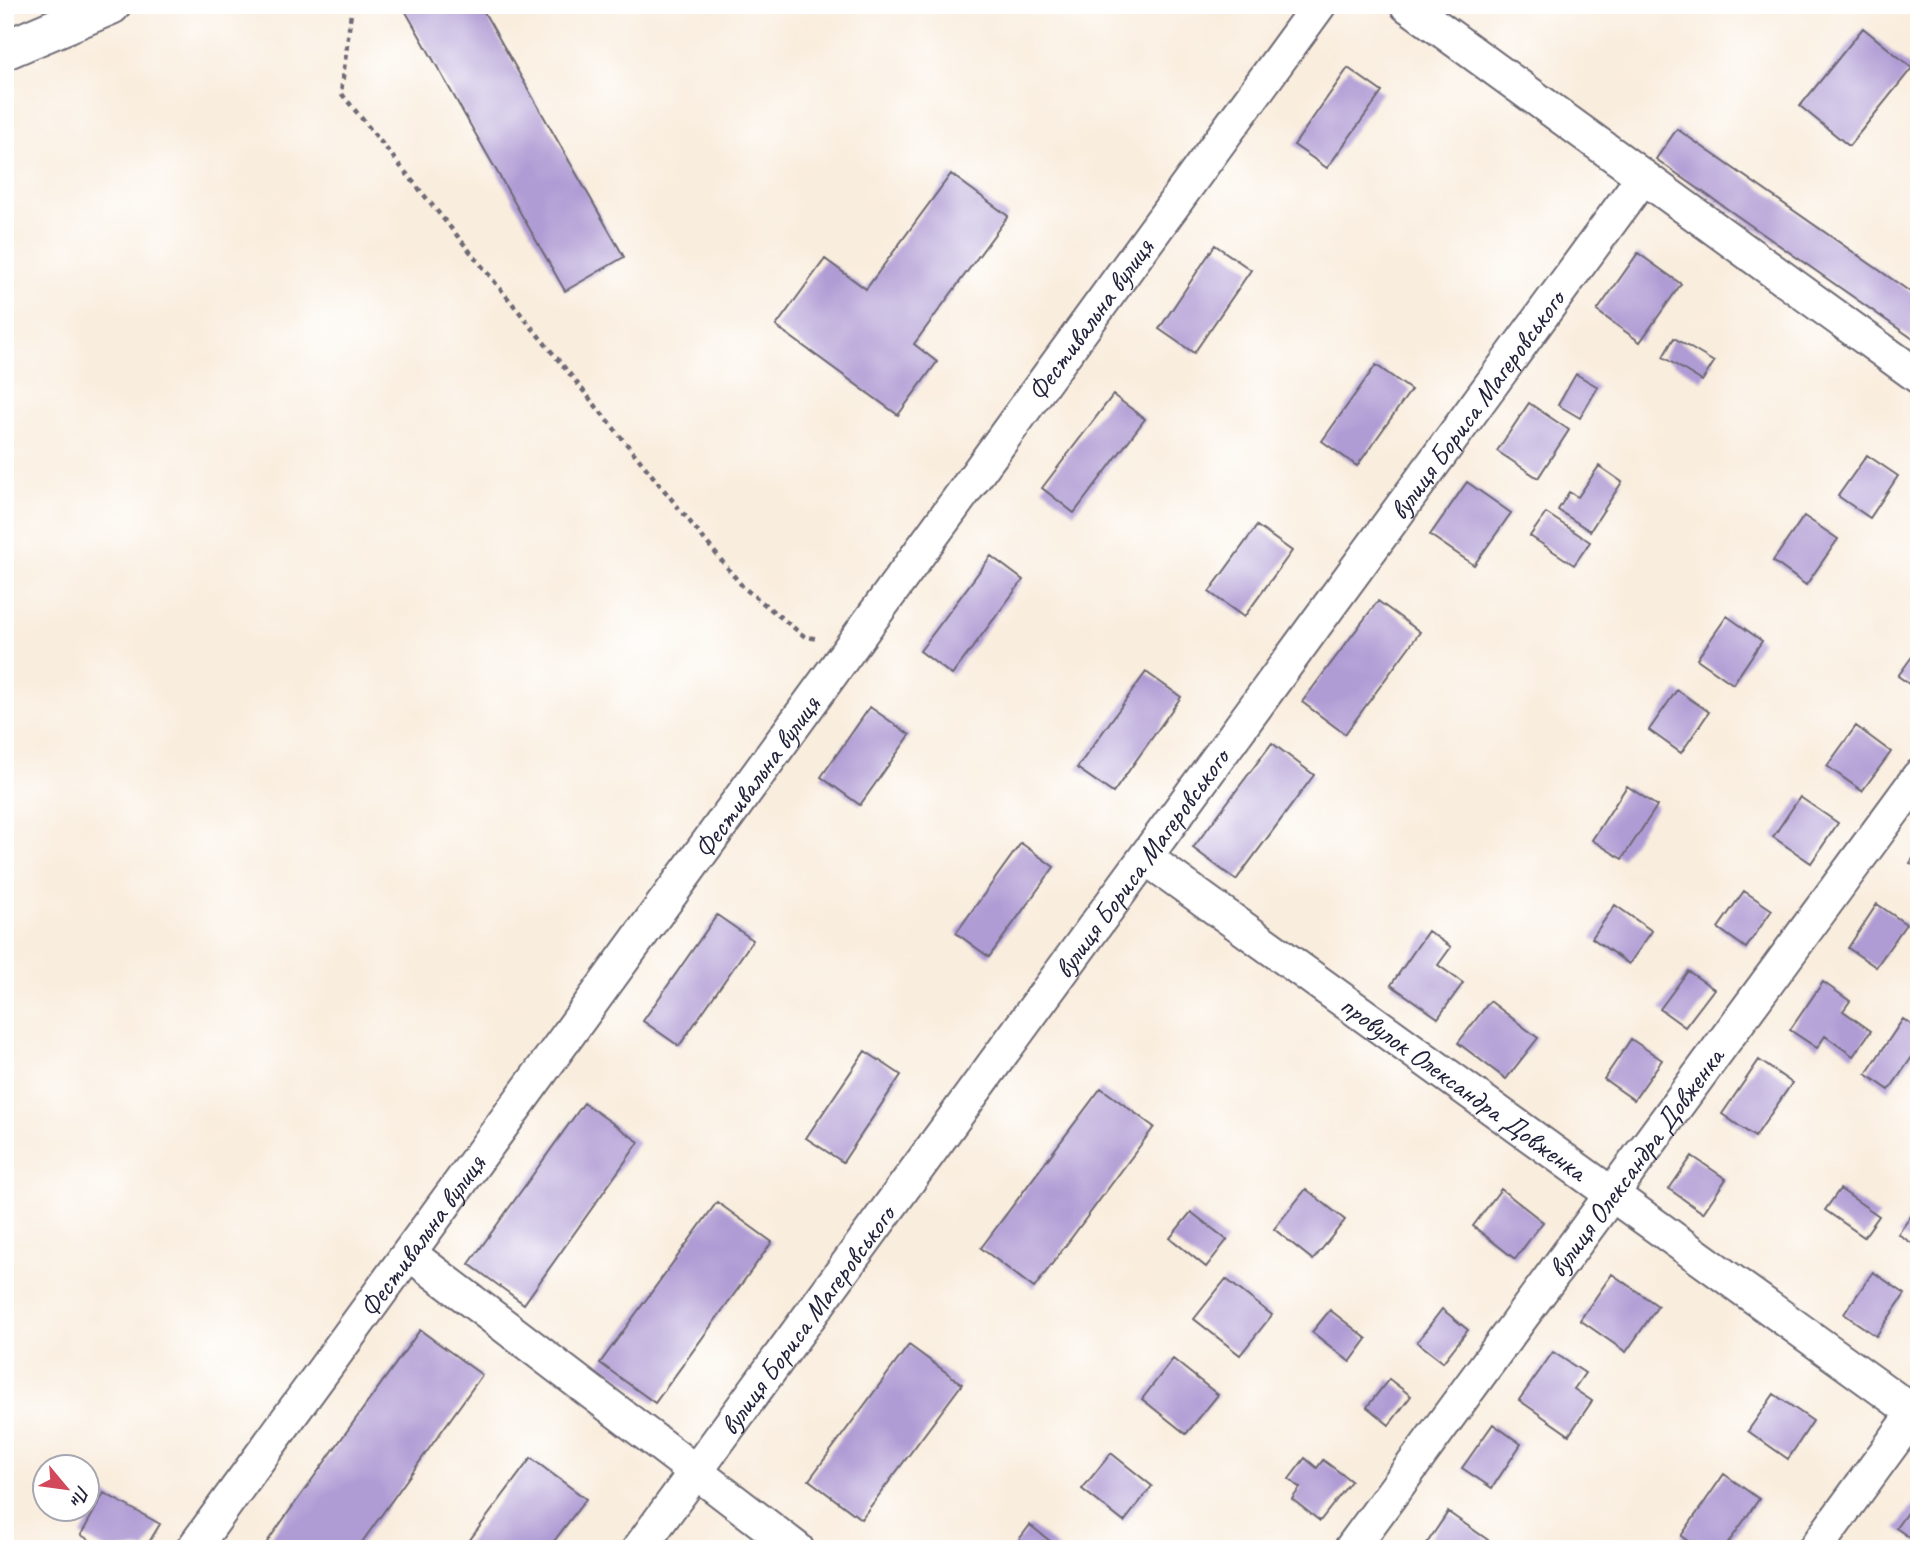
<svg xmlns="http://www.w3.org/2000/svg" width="1924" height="1554" viewBox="0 0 1924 1554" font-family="Caveat,sans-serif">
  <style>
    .building { fill: #b09cd4 }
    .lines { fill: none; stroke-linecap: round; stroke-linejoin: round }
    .minor-casing { stroke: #6d6974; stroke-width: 37 }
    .tertiary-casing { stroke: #6d6974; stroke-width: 42 }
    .path { stroke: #6d6974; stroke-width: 4.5; stroke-dasharray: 5 5; stroke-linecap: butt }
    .minor { stroke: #fff; stroke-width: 33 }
    .tertiary { stroke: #fff; stroke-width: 38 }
    .labels { text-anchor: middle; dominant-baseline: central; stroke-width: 6; stroke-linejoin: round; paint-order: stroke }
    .street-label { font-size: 28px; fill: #22223b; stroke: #fff }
  </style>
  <rect width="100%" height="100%" fill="#fff"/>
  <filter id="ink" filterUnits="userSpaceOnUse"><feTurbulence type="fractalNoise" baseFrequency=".0143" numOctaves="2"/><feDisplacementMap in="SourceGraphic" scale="14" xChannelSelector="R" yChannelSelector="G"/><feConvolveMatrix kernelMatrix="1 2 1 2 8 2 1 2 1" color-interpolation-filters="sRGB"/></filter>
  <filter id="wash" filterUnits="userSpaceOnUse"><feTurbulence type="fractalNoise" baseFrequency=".00686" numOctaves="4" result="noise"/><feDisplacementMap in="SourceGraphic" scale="28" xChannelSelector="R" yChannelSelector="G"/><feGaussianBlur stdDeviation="1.57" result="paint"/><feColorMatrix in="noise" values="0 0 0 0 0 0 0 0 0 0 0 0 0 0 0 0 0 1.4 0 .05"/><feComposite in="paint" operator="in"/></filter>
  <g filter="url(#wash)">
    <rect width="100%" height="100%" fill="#f9eddd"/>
    <g id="blocks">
      <path class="building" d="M402,5H480L624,257L565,291Z
        M1906,5H1919V15Z
        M1863,28L1912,68L1849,146L1800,106Z
        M1348,68L1382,92L1327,168L1294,145Z
        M1677,129L1919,298V343L1656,159Z
        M951,174L1008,216L914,344L937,362L898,415L776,326L825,259L866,289Z
        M1215,245L1251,270L1194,353L1159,329Z
        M1638,253L1681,284L1640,342L1597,311Z
        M1674,338L1714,362L1702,381L1663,357Z
        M1376,365L1411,390L1357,466L1322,441Z
        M1576,374L1598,387L1580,418L1558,405Z
        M1113,395L1145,419L1074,513L1042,488Z
        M1529,403L1569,430L1538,478L1497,451Z
        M1867,455L1898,476L1870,518L1838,496Z
        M1599,466L1622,482L1590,531L1558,510L1569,492L1578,497Z
        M1467,482L1511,513L1474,565L1430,535Z
        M1546,513L1590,542L1574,565L1530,536Z
        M1804,516L1838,539L1806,585L1773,561Z
        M1257,526L1292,551L1244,617L1209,592Z
        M991,556L1023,580L952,675L920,651Z
        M1378,601L1420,632L1345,734L1302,702Z
        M1727,616L1762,641L1733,684L1697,659Z
        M1919,647V691L1898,676Z
        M1146,672L1181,697L1113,793L1077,768Z
        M1677,690L1709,712L1681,753L1649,730Z
        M870,707L910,735L860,805L821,777Z
        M1856,726L1891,752L1862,791L1827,766Z
        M1272,743L1314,775L1236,880L1193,848Z
        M1627,786L1657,806L1622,859L1592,840Z
        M1800,797L1838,823L1811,863L1773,837Z
        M1021,843L1054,867L989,957L956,933Z
        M1919,850V869L1910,863Z
        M1744,891L1772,910L1746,948L1718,928Z
        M1877,904L1906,924L1876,967L1848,948Z
        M1615,905L1652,931L1629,964L1592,938Z
        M717,915L753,940L679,1046L643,1021Z
        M1428,931L1451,947L1438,965L1463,983L1438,1018L1391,985Z
        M1688,971L1714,989L1685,1027L1660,1009Z
        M1823,982L1850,1001L1843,1011L1871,1031L1853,1056L1825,1036L1817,1048L1790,1030Z
        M1490,1001L1538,1038L1506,1079L1458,1043Z
        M1903,1019L1919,1030V1047L1889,1090L1866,1074Z
        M1631,1039L1662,1060L1634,1100L1604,1079Z
        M865,1051L901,1075L843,1162L806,1138Z
        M1759,1060L1792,1083L1755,1137L1722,1114Z
        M1101,1088L1154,1127L1034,1288L981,1248Z
        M584,1103L639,1142L524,1304L469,1264Z
        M1692,1156L1726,1179L1703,1213L1669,1189Z
        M1306,1189L1345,1220L1313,1260L1274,1229Z
        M1501,1189L1543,1222L1515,1259L1473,1226Z
        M1840,1189L1879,1216L1864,1237L1825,1210Z
        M717,1202L772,1242L655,1403L600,1363Z
        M1919,1205V1248L1898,1234Z
        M1191,1212L1227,1240L1206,1267L1170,1238Z
        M1873,1272L1905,1294L1876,1336L1844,1314Z
        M1612,1274L1658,1306L1626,1352L1580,1320Z
        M1226,1279L1272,1315L1240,1355L1194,1319Z
        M1442,1309L1468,1330L1443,1362L1417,1342Z
        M1330,1310L1367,1339L1350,1362L1312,1332Z
        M420,1330L482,1375L357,1549H276L267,1542Z
        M909,1345L962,1384L861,1519L809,1480Z
        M1553,1352L1585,1373L1574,1389L1592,1401L1569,1435L1519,1400Z
        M1173,1359L1218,1395L1186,1434L1142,1399Z
        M1389,1379L1411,1396L1389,1425L1367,1407Z
        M1774,1394L1813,1421L1788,1459L1748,1431Z
        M1493,1424L1521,1444L1492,1488L1462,1468Z
        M1111,1453L1152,1486L1124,1522L1082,1489Z
        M531,1458L586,1499L548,1549H463Z
        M1305,1458L1317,1468L1323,1460L1351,1481L1320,1521L1292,1499L1300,1488L1289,1479Z
        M1724,1474L1759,1499L1724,1549H1699L1681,1536Z
        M104,1493L160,1524L145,1549H105L81,1535Z
        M1919,1496V1544L1896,1528Z
        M1448,1512L1488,1540L1482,1549H1423Z
        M1030,1525L1060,1549H1012Z"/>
    </g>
  </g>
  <g filter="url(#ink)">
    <use href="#blocks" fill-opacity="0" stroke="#6d6974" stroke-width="2"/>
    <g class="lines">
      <g class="minor-casing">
        <g id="minor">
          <path d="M1407,5L1919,377"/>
          <path id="s1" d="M1146,858L1919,1416"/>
          <path d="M410,1254L797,1549"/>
          <path id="s2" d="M193,1549L1319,5"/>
          <path id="s3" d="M639,1549L1643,177"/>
          <path id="s4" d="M1351,1549L1919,776"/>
          <path d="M1815,1549L1919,1407"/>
        </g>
      </g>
      <g class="tertiary-casing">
        <path id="tertiary" d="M5,50L111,5"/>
      </g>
      <path class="path" d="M352,5L341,93L743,587L804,636L817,639"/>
      <use href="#minor" class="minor"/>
      <use href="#tertiary" class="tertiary"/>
    </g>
  </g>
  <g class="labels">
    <g class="street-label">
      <text stroke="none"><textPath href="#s2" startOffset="1522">Фестивальна вулиця</textPath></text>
      <text stroke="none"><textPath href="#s3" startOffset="1418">вулиця Бориса Магеровського</textPath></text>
      <text stroke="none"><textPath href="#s2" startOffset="956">Фестивальна вулиця</textPath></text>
      <text stroke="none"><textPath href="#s3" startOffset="850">вулиця Бориса Магеровського</textPath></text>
      <text stroke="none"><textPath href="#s1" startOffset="392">провулок Олександра Довженка</textPath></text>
      <text stroke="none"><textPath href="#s4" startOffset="480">вулиця Олександра Довженка</textPath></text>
      <text stroke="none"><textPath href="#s2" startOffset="388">Фестивальна вулиця</textPath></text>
      <text stroke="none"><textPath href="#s3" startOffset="284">вулиця Бориса Магеровського</textPath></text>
    </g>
  </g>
  <rect width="1924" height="1554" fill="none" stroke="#fff" stroke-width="28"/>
  <g transform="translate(66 1488) rotate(119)"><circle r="33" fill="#ffffff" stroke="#a7a7b1" stroke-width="2"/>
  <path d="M0-5L12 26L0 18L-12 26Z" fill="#d1495b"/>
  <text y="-10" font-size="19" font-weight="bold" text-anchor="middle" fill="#22223b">Пн</text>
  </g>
</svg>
